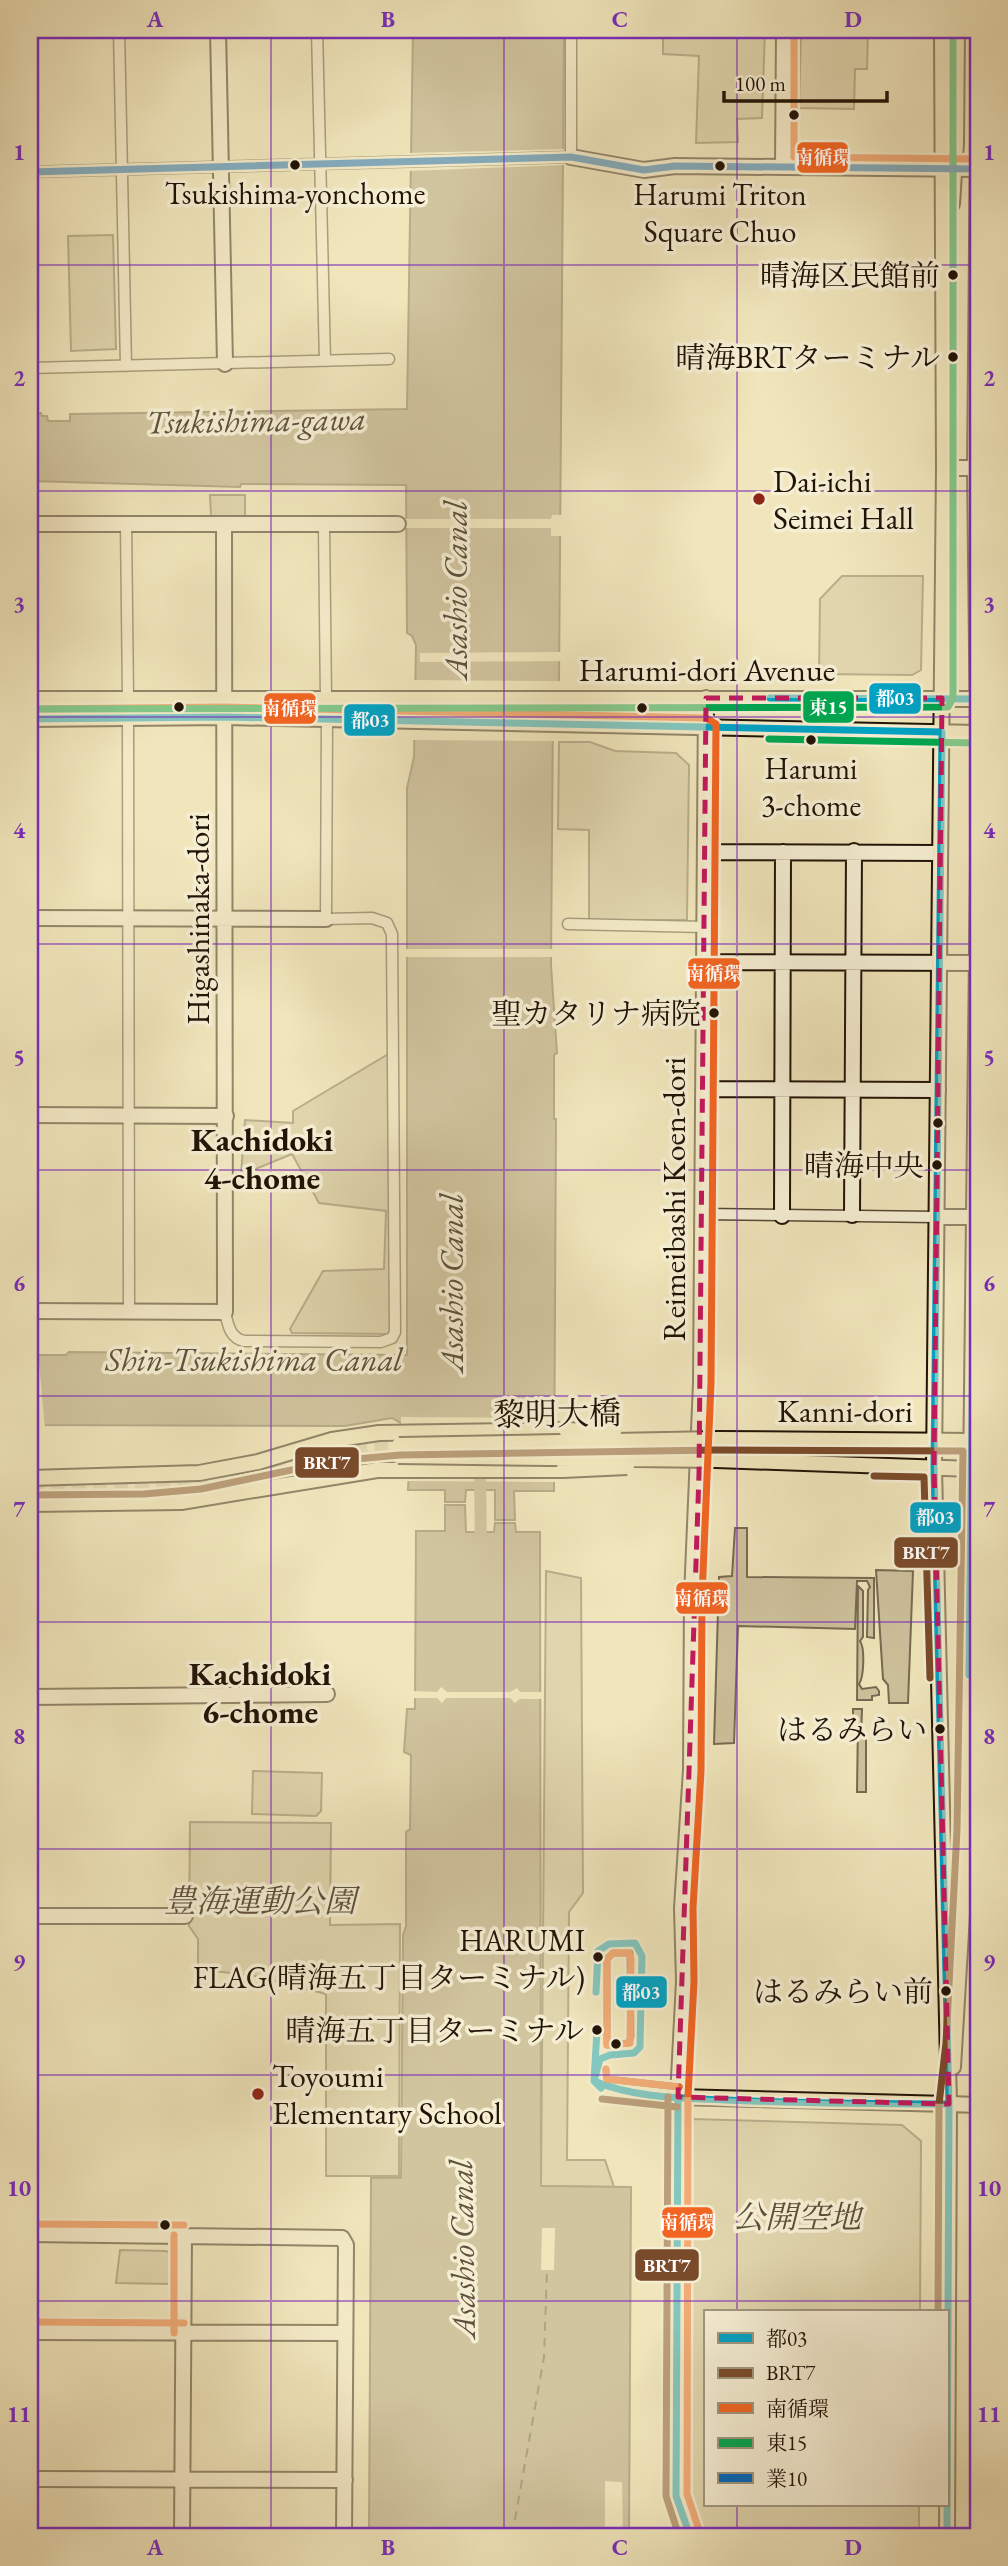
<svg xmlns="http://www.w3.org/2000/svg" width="1008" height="2566" viewBox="0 0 1008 2566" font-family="'EB Garamond','Noto Serif JP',serif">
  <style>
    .green { fill: #cdc19c; stroke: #776a51; stroke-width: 2 }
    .water { fill: #aa9e7d; stroke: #73664d; stroke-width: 2 }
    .pier { fill: #f0e5bb }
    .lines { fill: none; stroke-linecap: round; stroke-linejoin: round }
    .canal { stroke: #aa9e7d; stroke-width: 12 }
    .ferry { stroke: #5f523c; stroke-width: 2; stroke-dasharray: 9 7; stroke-linecap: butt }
    .primary-tunnel { stroke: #d1c6a0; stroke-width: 14; stroke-dasharray: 14 7; stroke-linecap: butt }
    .street-casing { stroke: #554833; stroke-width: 13 }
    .secondary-casing { stroke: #211306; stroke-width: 18 }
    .primary-casing { stroke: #211306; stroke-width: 18 }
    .street { stroke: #f5eed3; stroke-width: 10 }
    .secondary { stroke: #f5eed3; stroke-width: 14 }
    .primary { stroke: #f0e5bb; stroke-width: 14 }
    .primary-bridge-casing { stroke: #211306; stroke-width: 18; stroke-linecap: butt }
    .primary-bridge { stroke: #f0e5bb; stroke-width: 14 }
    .bus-1-casing { stroke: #f5eed3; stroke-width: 12 }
    .bus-2-casing { stroke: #f5eed3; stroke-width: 12 }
    .bus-3-casing { stroke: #f5eed3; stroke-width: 12 }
    .bus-4-casing { stroke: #f5eed3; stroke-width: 12 }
    .bus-5-casing { stroke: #f5eed3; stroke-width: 12 }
    .bus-1 { stroke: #02a2c4; stroke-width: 7 }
    .bus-2 { stroke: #7a4b2a; stroke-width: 7 }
    .bus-3 { stroke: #f26522; stroke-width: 7 }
    .bus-4 { stroke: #00a651; stroke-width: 7 }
    .bus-5 { stroke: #0065bd; stroke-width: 7 }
    .marked { fill: none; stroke: #c2185b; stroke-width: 5; stroke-dasharray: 14 9; stroke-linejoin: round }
    .grid { fill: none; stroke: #7b2cbf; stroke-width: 2; stroke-opacity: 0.55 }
    .bus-dot { fill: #211306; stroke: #f5eed3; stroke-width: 2.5 }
    .poi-dot { fill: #8f2418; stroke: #f5eed3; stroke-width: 2.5 }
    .labels { text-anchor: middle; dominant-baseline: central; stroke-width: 7; stroke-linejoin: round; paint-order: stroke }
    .bus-label { font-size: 30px; fill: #211306; stroke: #f5eed3; text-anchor: end }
    .poi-label { font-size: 32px; fill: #211306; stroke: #f5eed3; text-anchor: start }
    .street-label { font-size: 32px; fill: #211306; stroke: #f5eed3 }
    .park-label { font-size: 32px; font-style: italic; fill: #5d503a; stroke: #f5eed3 }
    .water-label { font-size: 33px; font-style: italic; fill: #5f523c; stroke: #f5eed3 }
    .neighbourhood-label { font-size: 33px; font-weight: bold; fill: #211306; stroke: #f5eed3 }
    .line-badge { stroke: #f5eed3; stroke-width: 2.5 }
    .badge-label { font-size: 19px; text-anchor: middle; font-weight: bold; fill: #fff }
    .neatline { fill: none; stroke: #7b2cbf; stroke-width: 2.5 }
    .grid-label { font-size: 23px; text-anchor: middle; font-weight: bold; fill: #7b2cbf }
  </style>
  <rect width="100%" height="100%" fill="#f0e5bb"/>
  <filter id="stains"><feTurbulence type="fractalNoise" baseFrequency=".00286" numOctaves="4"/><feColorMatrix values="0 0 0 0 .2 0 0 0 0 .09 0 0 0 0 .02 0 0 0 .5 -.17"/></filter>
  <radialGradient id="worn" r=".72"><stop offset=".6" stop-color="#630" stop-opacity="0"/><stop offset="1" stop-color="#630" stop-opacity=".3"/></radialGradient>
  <path class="green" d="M663,30H765L762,118L737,119L738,142L696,143L699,56L663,54Z
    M801,30H868L867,69H855L854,109L799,108Z
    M113,235L116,349L71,351L68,236Z
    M210,495H245V516H211Z
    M842,576H923L921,670L912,675L819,674L820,599Z
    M559,742H590L615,751L676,753L689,765L687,920H589V830L558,829Z
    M390,1053V1334L292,1333L290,1329L323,1271L384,1269L386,1211L319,1203L292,1154L241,1175L245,1120L293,1123V1111Z
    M735,1528H747V1577L874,1578V1638L867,1637L868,1590L870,1587L867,1581H857L855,1629L738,1626L734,1743L714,1744L719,1577L732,1576Z
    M876,1570L913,1571L908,1703H889L888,1685L883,1679Z
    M546,1571L581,1578L583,1893L569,1912L567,2160H605L614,2187L541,2186Z
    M858,1586L863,1591V1637L860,1641C865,1648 864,1677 859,1684L862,1689L876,1687L879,1691V1695L872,1696V1700H857Z
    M853,1709H862L861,1738H866V1792H857L858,1720L853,1719Z
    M253,1771L322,1773L321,1811L316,1816L252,1814Z
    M190,1822L331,1823L330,1925L400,1924L399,2176H326V1994L255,1976L206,1970L198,1976V1939L189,1926Z
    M691,2119L902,2125L921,2141L920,2312H705V2505H919V2536L702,2534L686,2502Z
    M120,2250L166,2251L170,2253V2284L116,2283Z"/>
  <path class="water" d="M413,30H564L559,682H553V711L551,965L557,1053L554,1055V1119H556L554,1491H514L515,1520H495V1490H466L465,1502H445V1490H408L411,1429L392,1418L345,1426L30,1425V1355H66L69,1352L407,1355V788L414,757L416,645L412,636L407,633L406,485L241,484L240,487L30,481V414L41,413L42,416H47L48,421H70V414L407,409Z
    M445,1505H465L466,1532H494L495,1523H515L516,1532H540L541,2186L631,2187L629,2536H369L371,2178H401L403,1935L406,1926V1832L410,1829L411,1755L404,1752L407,1709H415L416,1531H445Z"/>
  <path class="pier" d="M564,149L565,165L408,171L407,153Z
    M37,411V485H30V412Z
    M552,515H563L562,536H551V528H403V519H551Z
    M562,652V661L420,662V653Z
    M412,680L563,681L556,686V741L410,740Z
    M405,949H554V957H405Z
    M30,1352H38L45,1428H30Z
    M401,1417L556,1418V1482L405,1481L407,1431L401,1427Z
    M441,1687L447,1692H510L517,1688L520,1692H543V1699H520L515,1703L510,1698H446L442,1703L437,1698H412V1691L437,1692Z
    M542,2228H555L554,2270H541Z
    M605,2481L622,2482L623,2536H605Z"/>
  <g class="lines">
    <path class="canal" d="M480,1476L481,1548"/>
    <path class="ferry" d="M512,2536L544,2357L547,2270"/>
    <path class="primary-tunnel" d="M230,1474L332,1451L399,1445
      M30,1485L144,1484L207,1478
      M134,1496C224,1495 308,1460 398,1456"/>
    <g class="street-casing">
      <path id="street" d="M119,30L126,366
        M317,30L325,361
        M30,172L571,157V30
        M30,368L389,359
        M126,524L128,699
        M324,526L326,700
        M128,718L129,1312
        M568,924L705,927
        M702,1214L936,1217
        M225,1312C228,1325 230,1338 244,1341L381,1342L392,1338L395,1332L392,934L387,923L372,918L326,919L327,719"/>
    </g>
    <g class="secondary-casing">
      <path id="secondary" d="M218,30L225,364
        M571,157L644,170L675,166L978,169
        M783,167L784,30
        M944,468H978
        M30,524H398
        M705,852L940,853
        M30,918L326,919
        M704,962L978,963
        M703,1089L938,1090
        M30,1115L226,1116
        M852,1215L854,851
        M782,1216L783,852
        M936,1217H978
        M30,1311L225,1312L224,525
        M30,1697L327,1694
        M30,1916H185
        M30,2234L342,2238L346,2245L344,2536
        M30,2332L345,2333
        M30,2479L345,2480
        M182,2536L184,2235
        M690,2536L676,2496L678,2097L684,1981L682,1908L691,1770L692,1597L701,1383L706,698
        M947,2536L949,2104L978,2105"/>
    </g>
    <g class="primary-casing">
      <path id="primary" d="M942,30L944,468L934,1467L949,2104
        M952,204L956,143L957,30
        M30,699H978
        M30,719L225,717L978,733
        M978,740L975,468L978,136
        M717,1439L974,1441
        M716,1460L973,1469
        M30,1478L199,1473L258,1462L332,1440L379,1433L566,1430
        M30,1504L181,1502L377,1470H563
        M953,2067L967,1830L978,865
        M678,2097L949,2104"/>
    </g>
    <use href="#street" class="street"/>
    <use href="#secondary" class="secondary"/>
    <use href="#primary" class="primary"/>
    <g class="primary-bridge-casing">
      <path id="primary-bridge" d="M566,1430L614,1432
        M399,1445L717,1439
        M398,1456L716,1460
        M563,1470L627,1467"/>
    </g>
    <use href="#primary-bridge" class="primary-bridge"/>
    <g class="bus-1-casing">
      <path id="bus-1" d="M770,698L977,699L978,742
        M30,719L225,717L942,732L934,1467L949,2104L947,2536
        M969,1675L978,865
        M596,1992L598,1951L609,1944L635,1943L642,1956L640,2047L634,2053L610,2055L600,2059L594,2081L601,2088
        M597,2030L594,2081C634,2098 682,2098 725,2100C800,2103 874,2104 949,2104
        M678,2097L676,2496L690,2536"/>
    </g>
    <g class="bus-2-casing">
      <path id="bus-2" d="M874,1476L924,1477L930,1678
        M30,1495L144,1494L201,1489L334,1461L400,1455L717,1450L963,1451L957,1830L946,2043L939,2104L938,2312
        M613,1953H630L631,2036L629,2043L607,2045V1959Z
        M606,2070L607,2079L679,2087
        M668,2097L666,2496L679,2536
        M602,2099L677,2107"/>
    </g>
    <g class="bus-3-casing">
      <path id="bus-3" d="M794,30V157L978,159
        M30,709L225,707L706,718L716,724L711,1383L702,1597L701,1771L693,1908L694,1981L688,2097L687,2494L700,2533
        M613,1953H629L631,1959L630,2043L607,2045V1959Z
        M606,2069L607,2079L679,2087
        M30,2224L184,2225
        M174,2235V2333
        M30,2322L184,2323"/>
    </g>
    <g class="bus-4-casing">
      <path id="bus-4" d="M30,709L948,707L953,698V30
        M769,739L978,743"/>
    </g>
    <g class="bus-5-casing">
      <path id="bus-5" d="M30,172L571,157L644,170L675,166L978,169"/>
    </g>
    <use href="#bus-1" class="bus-1"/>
    <use href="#bus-2" class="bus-2"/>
    <use href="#bus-3" class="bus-3"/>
    <use href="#bus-4" class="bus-4"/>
    <use href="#bus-5" class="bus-5"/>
  </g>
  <path d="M0 0H1008V2566H0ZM706,698H942L934,1467L949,2104L678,2097L699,1474Z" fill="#f0e5bb" fill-opacity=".55" fill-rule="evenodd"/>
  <path class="marked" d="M706,698H942L934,1467L949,2104L678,2097L699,1474Z"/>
  <path class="grid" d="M271,30V2536M504,30V2536M737,30V2312M30,265H978M30,491H978M30,717H978M30,944H978M30,1170H978M30,1396H978M30,1622H978M30,1849H978M30,2075H978M30,2301H978M737,2505V2536"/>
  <g class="bus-dot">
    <circle cx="794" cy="115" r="6"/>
    <circle cx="295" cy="165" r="6"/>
    <circle cx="720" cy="166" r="6"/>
    <circle cx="953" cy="275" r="6"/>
    <circle cx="953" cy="357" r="6"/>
    <circle cx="179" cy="707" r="6"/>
    <circle cx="642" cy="708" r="6"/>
    <circle cx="811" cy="740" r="6"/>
    <circle cx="714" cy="1013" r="6"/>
    <circle cx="938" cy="1123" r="6"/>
    <circle cx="937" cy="1165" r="6"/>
    <circle cx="940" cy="1729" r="6"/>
    <circle cx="598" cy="1957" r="6"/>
    <circle cx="946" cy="1991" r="6"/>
    <circle cx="597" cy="2030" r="6"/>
    <circle cx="616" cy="2044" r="6"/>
    <circle cx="165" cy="2225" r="6"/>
  </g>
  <g class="poi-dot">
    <circle cx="759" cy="499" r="7"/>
    <circle cx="258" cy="2094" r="7"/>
  </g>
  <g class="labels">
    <g class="bus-label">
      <text x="295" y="193" text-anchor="middle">Tsukishima-yonchome</text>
      <text x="720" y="194" text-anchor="middle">Harumi Triton<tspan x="720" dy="37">Square Chuo</tspan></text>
      <text x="940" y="275">晴海区民館前</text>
      <text x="940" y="357">晴海BRTターミナル</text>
      <text x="811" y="768" text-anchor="middle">Harumi<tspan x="811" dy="37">3-chome</tspan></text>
      <text x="701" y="1013">聖カタリナ病院</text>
      <text x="924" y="1165">晴海中央</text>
      <text x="927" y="1729">はるみらい</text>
      <text x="585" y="1940">HARUMI<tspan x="585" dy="37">FLAG(晴海五丁目ターミナル)</tspan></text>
      <text x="933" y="1991">はるみらい前</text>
      <text x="584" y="2030">晴海五丁目ターミナル</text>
    </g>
    <g class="poi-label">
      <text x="773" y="481">Dai-ichi<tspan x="773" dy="37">Seimei Hall</tspan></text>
      <text x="272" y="2076">Toyoumi<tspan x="272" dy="37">Elementary School</tspan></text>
    </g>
    <g class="street-label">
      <text x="707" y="670">Harumi-dori Avenue</text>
      <text transform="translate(198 919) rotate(-90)">Higashinaka-dori</text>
      <text transform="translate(674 1199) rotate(-90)">Reimeibashi Koen-dori</text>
      <text x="845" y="1411">Kanni-dori</text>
      <text transform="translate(557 1414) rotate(-1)">黎明大橋</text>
    </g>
    <g class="park-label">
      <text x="260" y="1901">豊海運動公園</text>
      <text x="797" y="2217">公開空地</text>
    </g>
    <g class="water-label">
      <text transform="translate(256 420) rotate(-1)">Tsukishima-gawa</text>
      <text transform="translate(455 590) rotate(-90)">Asashio Canal</text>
      <text transform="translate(451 1283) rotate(-90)">Asashio Canal</text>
      <text x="254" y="1359">Shin-Tsukishima Canal</text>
      <text transform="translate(462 2249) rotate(-91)">Asashio Canal</text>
    </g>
    <g class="neighbourhood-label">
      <text x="262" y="1139">Kachidoki<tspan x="262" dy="38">4-chome</tspan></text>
      <text x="260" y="1673">Kachidoki<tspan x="260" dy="38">6-chome</tspan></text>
    </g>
  </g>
  <g class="line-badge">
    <rect x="796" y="141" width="53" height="33" rx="7" fill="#f26522"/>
    <rect x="868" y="682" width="54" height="33" rx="7" fill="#02a2c4"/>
    <rect x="802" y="690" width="53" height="34" rx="7" fill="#00a651"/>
    <rect x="263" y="692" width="54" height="33" rx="7" fill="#f26522"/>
    <rect x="343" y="703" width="53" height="34" rx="7" fill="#02a2c4"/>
    <rect x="687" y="957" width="54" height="33" rx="7" fill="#f26522"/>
    <rect x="294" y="1446" width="66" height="33" rx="7" fill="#7a4b2a"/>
    <rect x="909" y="1501" width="53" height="33" rx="7" fill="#02a2c4"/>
    <rect x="893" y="1536" width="66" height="33" rx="7" fill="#7a4b2a"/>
    <rect x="675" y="1581" width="54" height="34" rx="7" fill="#f26522"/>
    <rect x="615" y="1975" width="53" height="34" rx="7" fill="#02a2c4"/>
    <rect x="661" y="2206" width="53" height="33" rx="7" fill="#f26522"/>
    <rect x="634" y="2248" width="66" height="34" rx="7" fill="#7a4b2a"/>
  </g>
  <g class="badge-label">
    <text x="823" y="164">南循環</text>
    <text x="895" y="705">都03</text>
    <text x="828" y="714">東15</text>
    <text x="290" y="715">南循環</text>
    <text x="370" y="727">都03</text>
    <text x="714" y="980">南循環</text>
    <text x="327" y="1469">BRT7</text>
    <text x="935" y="1524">都03</text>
    <text x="926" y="1559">BRT7</text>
    <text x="702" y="1605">南循環</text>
    <text x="641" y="1999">都03</text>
    <text x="688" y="2229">南循環</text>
    <text x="667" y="2272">BRT7</text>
  </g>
  <rect width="1008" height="2566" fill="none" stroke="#f0e5bb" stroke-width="77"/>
  <rect x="704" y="2310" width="245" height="196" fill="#f5eed3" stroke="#a09681" stroke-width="2"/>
  <rect x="718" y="2333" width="35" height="10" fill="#02a2c4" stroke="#a09681" stroke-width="2"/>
  <text x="766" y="2346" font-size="21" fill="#211306">都03</text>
  <rect x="718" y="2368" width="35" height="10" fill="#7a4b2a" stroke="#a09681" stroke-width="2"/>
  <text x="766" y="2380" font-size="21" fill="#211306">BRT7</text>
  <rect x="718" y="2403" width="35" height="10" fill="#f26522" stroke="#a09681" stroke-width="2"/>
  <text x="766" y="2416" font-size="21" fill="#211306">南循環</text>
  <rect x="718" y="2438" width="35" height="10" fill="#00a651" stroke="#a09681" stroke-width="2"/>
  <text x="766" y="2450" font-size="21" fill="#211306">東15</text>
  <rect x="718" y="2473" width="35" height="10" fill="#0065bd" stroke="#a09681" stroke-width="2"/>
  <text x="766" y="2486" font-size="21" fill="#211306">業10</text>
  <path d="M724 91v10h163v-10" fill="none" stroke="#211306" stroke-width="3.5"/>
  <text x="735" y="91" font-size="21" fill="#211306" stroke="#f5eed3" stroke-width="5" paint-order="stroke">100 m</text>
  <rect x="38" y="38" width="932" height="2490" class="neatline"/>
  <g class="grid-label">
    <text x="155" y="27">A</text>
    <text x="388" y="27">B</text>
    <text x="620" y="27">C</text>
    <text x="853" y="27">D</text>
    <text x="19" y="160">1</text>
    <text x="989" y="160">1</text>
    <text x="19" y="386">2</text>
    <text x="989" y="386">2</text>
    <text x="19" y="612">3</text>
    <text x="989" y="612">3</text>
    <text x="19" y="838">4</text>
    <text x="989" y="838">4</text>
    <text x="19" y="1065">5</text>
    <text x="989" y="1065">5</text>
    <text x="19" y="1291">6</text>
    <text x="989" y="1291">6</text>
    <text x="19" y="1517">7</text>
    <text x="989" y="1517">7</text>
    <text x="19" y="1744">8</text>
    <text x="989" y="1744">8</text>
    <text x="19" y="1970">9</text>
    <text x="989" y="1970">9</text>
    <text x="19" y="2196">10</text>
    <text x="989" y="2196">10</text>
    <text x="19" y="2422">11</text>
    <text x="989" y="2422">11</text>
    <text x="155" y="2555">A</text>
    <text x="388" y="2555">B</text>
    <text x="620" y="2555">C</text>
    <text x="853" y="2555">D</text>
  </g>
  <rect width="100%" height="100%" filter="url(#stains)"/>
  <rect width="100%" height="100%" fill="url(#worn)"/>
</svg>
